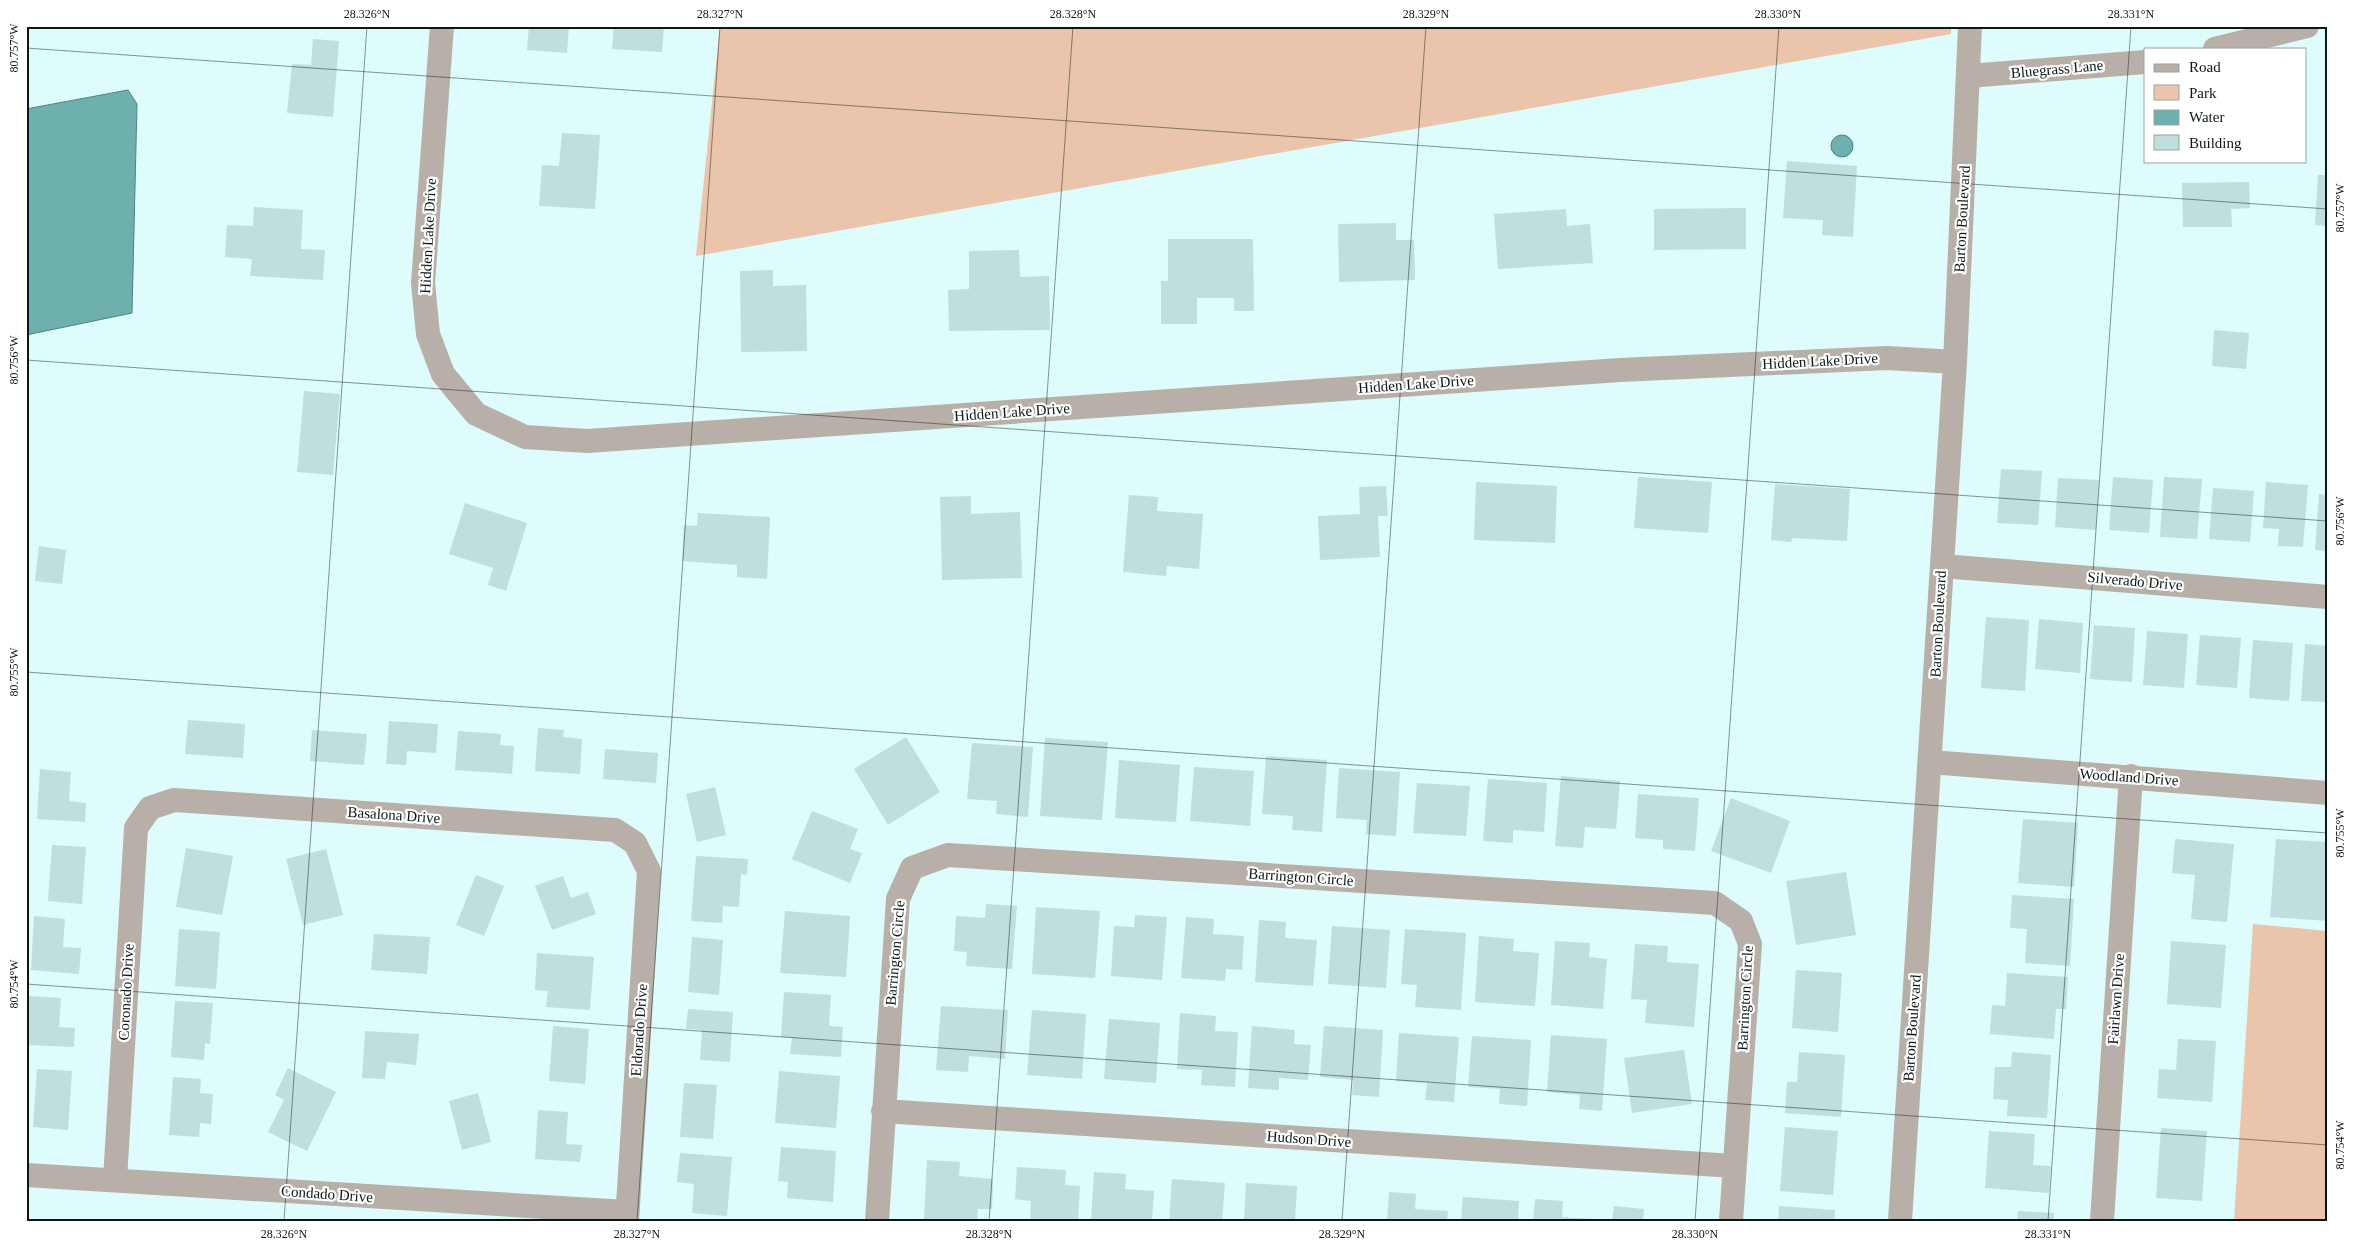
<svg xmlns="http://www.w3.org/2000/svg" width="2354" height="1247" viewBox="0 0 2354 1247" font-family="Georgia,serif">
  <style>
    .green { fill: #eac4ab }
    .water { fill: #6db0ae; stroke: #508281 }
    .building { fill: #bfdedd }
    .lines { fill: none; stroke-linecap: round; stroke-linejoin: round }
    .minor { stroke: #b8afa8; stroke-width: 24 }
    .ticks { fill: none; stroke: #0c1717; stroke-width: 1; stroke-opacity: 0.45 }
    .labels { text-anchor: middle; dominant-baseline: central; stroke-width: 4.5; stroke-linejoin: round; paint-order: stroke }
    .street-label { font-size: 15px; fill: #0c1717; stroke: #fff }
    .neatline { fill: none; stroke: #0c1717; stroke-width: 2 }
    .ticks-label { font-size: 12px; text-anchor: middle; fill: #0c1717 }
  </style>
  <rect width="100%" height="100%" fill="#ddfcfb"/>
  <path class="green" d="M720,26H1951V34L696,256Z
    M2253,924L2328,931V1221H2234Z"/>
  <path class="water" d="M128,90L137,104L132,313L26,335V109Z
    M1831 146a11 11 0 1 1 22 0a11 11 0 1 1-22 0Z"/>
  <path class="building" d="M529,26H569L567,53L527,50Z
    M614,26H664L662,52L612,49Z
    M313,39L339,41L333,117L287,113L292,64L311,65Z
    M562,133L600,135L595,209L539,206L542,165L559,166Z
    M1787,161L1857,166L1853,237L1822,235L1823,220L1783,218Z
    M2318,175H2328V226L2315,225Z
    M2249,182L2250,208L2231,209L2232,227H2183L2182,183Z
    M254,207L303,210L301,249L325,250L323,280L250,276L252,259L225,257L227,225L253,226Z
    M1746,208V249L1654,250V209Z
    M1566,209L1567,226L1590,224L1593,263L1498,269L1494,214Z
    M1396,223V240H1414L1415,280L1339,282L1338,224Z
    M1168,239H1253L1254,311H1234V298H1197V324H1161V281H1168Z
    M1019,250L1020,277L1049,276L1050,330L949,331L948,290L969,289V251Z
    M773,270V286L806,285L807,351L741,352L740,271Z
    M2214,330L2249,333L2246,369L2212,366Z
    M304,391L340,394L333,475L297,472Z
    M2001,469L2042,471L2038,525L1997,523Z
    M1638,477L1712,482L1708,533L1634,528Z
    M2113,477L2153,480L2149,533L2109,530Z
    M2164,477L2202,479L2197,539L2160,537Z
    M2058,478L2099,480L2096,530L2055,527Z
    M1476,482L1557,486L1555,543L1474,540Z
    M2266,482L2308,485L2303,547L2278,546L2279,529L2263,528Z
    M1775,484L1850,489L1847,541L1792,538L1791,542L1771,540Z
    M1386,486L1388,516H1378L1380,557L1320,560L1318,516L1360,514L1359,487Z
    M2213,488L2254,491L2250,542L2209,539Z
    M2319,494L2328,495V551L2315,550Z
    M1129,495L1158,497L1157,511L1203,514L1199,569L1167,566L1166,576L1123,572Z
    M971,496V514L1020,512L1022,578L942,580L940,497Z
    M465,503L527,523L506,591L488,585L493,568L449,554Z
    M698,513L770,517L767,579L737,577V565L682,561L684,525L697,526Z
    M39,546L66,550L62,584L35,581Z
    M1986,617L2029,620L2025,691L1981,688Z
    M2039,619L2083,623L2080,673L2035,669Z
    M2094,625L2135,628L2132,682L2090,679Z
    M2147,631L2188,634L2184,688L2143,685Z
    M2200,635L2241,638L2237,688L2196,685Z
    M2253,640L2293,643L2289,701L2249,698Z
    M2305,644L2328,646V702L2301,701Z
    M188,720L245,724L243,758L185,754Z
    M389,721L438,724L436,753L407,751L406,765L386,764Z
    M538,728L564,730L563,737L582,739L580,774L535,771Z
    M312,730L367,734L364,765L310,761Z
    M458,731L501,734L500,745L514,746L512,774L455,770Z
    M906,737L940,792L888,825L854,769Z
    M1045,738L1108,742L1102,820L1040,816Z
    M972,743L1033,747L1028,817L996,814L997,801L967,799Z
    M605,749L658,753L656,783L603,779Z
    M1266,756L1327,760L1322,832L1292,830L1293,816L1262,814Z
    M1119,760L1180,765L1176,822L1115,818Z
    M1194,767L1254,771L1250,826L1190,821Z
    M1339,768L1400,772L1396,836L1366,834L1367,820L1336,818Z
    M40,769L71,772L69,801L86,803L85,822L37,819Z
    M1561,776L1620,781L1616,829L1585,827L1583,848L1555,846Z
    M1488,779L1547,783L1544,832L1513,830V843L1483,841Z
    M1417,783L1470,786L1466,836L1413,833Z
    M715,787L726,835L697,842L686,794Z
    M1638,794L1699,798L1695,851L1663,849V840L1635,838Z
    M1731,798L1790,821L1771,873L1711,851Z
    M812,811L858,829L850,849L862,853L850,883L792,859Z
    M2023,819L2078,823L2074,887L2018,883Z
    M2175,839L2234,844L2227,922L2191,919L2195,875L2172,873Z
    M2276,839L2328,842V921L2270,917Z
    M52,845L86,847L82,904L48,901Z
    M186,848L233,856L222,915L176,907Z
    M326,849L343,915L303,925L286,859Z
    M696,856L748,859L747,875L741,874L739,907L723,906L722,923L691,921Z
    M1846,872L1856,935L1796,945L1786,881Z
    M476,875L504,886L484,936L456,925Z
    M563,876L571,898L588,892L596,914L552,930L535,886Z
    M2012,895L2074,899L2070,966L2025,963L2027,929L2010,928Z
    M986,904L1017,906L1012,969L966,966L967,952L954,951L956,916L985,918Z
    M1036,907L1100,911L1095,978L1032,974Z
    M785,911L850,916L846,977L780,973Z
    M1135,915L1167,917L1162,980L1111,976L1114,926L1134,927Z
    M34,916L65,919L63,947L81,948L79,974L31,970Z
    M1186,917L1214,919L1213,934L1244,936L1242,970L1226,969L1225,981L1181,978Z
    M1259,920L1286,922L1285,938L1317,940L1313,986L1255,982Z
    M1332,926L1390,930L1386,988L1328,984Z
    M179,929L220,932L216,989L175,986Z
    M1405,929L1466,933L1461,1010L1415,1007L1417,985L1401,984Z
    M374,934L430,937L427,974L371,970Z
    M1479,936L1514,939L1513,951L1539,953L1535,1006L1475,1002Z
    M692,937L723,940L719,995L688,992Z
    M1555,941L1590,943L1589,957L1607,959L1603,1009L1551,1005Z
    M2171,941L2226,945L2221,1008L2167,1004Z
    M1635,944L1668,946L1667,962L1699,964L1694,1027L1645,1023L1647,1000L1631,999Z
    M537,953L594,957L590,1010L546,1007L548,991L535,990Z
    M1796,970L1842,973L1838,1032L1792,1028Z
    M2007,973L2068,977L2066,1009H2056L2054,1039L1990,1034L1992,1005L2005,1006Z
    M784,992L831,995L829,1026L843,1027L841,1057L790,1054L792,1038L781,1037Z
    M29,996L61,998L59,1027L75,1028L74,1047L26,1045Z
    M175,1001L213,1003L210,1044L205,1043L204,1060L171,1057Z
    M941,1006L1008,1010L1005,1059L969,1056L968,1072L936,1070Z
    M688,1009L733,1012L730,1062L700,1060L702,1030L686,1029Z
    M1032,1010L1086,1014L1082,1079L1027,1075Z
    M1180,1013L1216,1016L1215,1031L1238,1032L1235,1087L1201,1085L1202,1070L1177,1069Z
    M1109,1019L1160,1023L1156,1083L1104,1079Z
    M553,1026L589,1029L585,1084L549,1081Z
    M1252,1026L1295,1030L1294,1044L1311,1045L1308,1080L1279,1078V1090L1248,1088Z
    M1324,1026L1383,1030L1379,1097L1352,1095L1353,1080L1320,1077Z
    M365,1031L419,1034L416,1065L387,1062L385,1079L362,1078Z
    M1399,1033L1459,1037L1454,1102L1425,1100L1427,1083L1396,1081Z
    M1551,1035L1607,1039L1602,1111L1579,1109L1580,1095L1547,1092Z
    M1472,1036L1531,1040L1527,1106L1499,1104L1500,1089L1468,1087Z
    M2178,1039L2216,1041L2212,1102L2157,1098L2159,1069L2176,1070Z
    M1684,1050L1692,1104L1632,1113L1624,1058Z
    M1799,1052L1845,1055L1841,1117L1785,1113L1787,1082H1797Z
    M2012,1052L2051,1055L2047,1118L2007,1116L2008,1100L1993,1099L1995,1067H2011Z
    M288,1068L336,1092L307,1151L268,1132L284,1100L275,1095Z
    M37,1069L72,1071L68,1130L33,1127Z
    M779,1071L840,1076L836,1128L775,1123Z
    M173,1077L201,1079L200,1093L213,1094L211,1124L200,1123L199,1137L169,1135Z
    M684,1083L717,1085L713,1139L680,1137Z
    M478,1093L491,1142L462,1150L449,1101Z
    M538,1110L568,1112L566,1144L582,1145L580,1162L535,1159Z
    M1785,1127L1838,1131L1833,1195L1780,1191Z
    M2161,1128L2207,1131L2202,1201L2156,1198Z
    M1989,1131L2035,1134L2033,1165L2051,1166L2049,1193L1985,1188Z
    M781,1147L836,1151L833,1202L787,1198L788,1182L778,1181Z
    M680,1153L732,1157L727,1216L692,1213L694,1184L677,1182Z
    M927,1160L960,1162L959,1176L993,1179L992,1209H978L977,1221L924,1219Z
    M1017,1167L1066,1170L1065,1185L1080,1186L1078,1221H1030L1031,1201L1015,1199Z
    M1094,1172L1126,1174L1125,1189L1154,1191L1152,1221H1091Z
    M1172,1179L1225,1183L1222,1221H1169Z
    M1246,1183L1297,1186L1295,1221H1244Z
    M1389,1192L1416,1194L1415,1209L1448,1211L1447,1221H1387Z
    M1463,1197L1519,1201L1518,1221H1461Z
    M1535,1199L1563,1201L1562,1217L1593,1219V1221H1533Z
    M1614,1206L1644,1209L1643,1221H1612Z
    M1779,1206L1835,1210L1834,1221H1778Z
    M2018,1211L2054,1213L2053,1221H2017Z"/>
  <g class="lines">
    <path class="minor" d="M442,26L423,283L428,334L443,374L476,414L525,437L587,441L1620,370L1887,358L1955,362
      M2215,49L2307,26
      M1968,76L2145,62
      M1942,566L2328,597
      M1930,762L2328,793
      M883,1111L1734,1166
      M26,1175L627,1212
      M115,1180L136,828L150,808L174,800L615,830L635,843L649,871L627,1221
      M877,1221L898,899L912,868L948,855L1715,903L1741,921L1750,944L1731,1221
      M1900,1221L1955,362L1970,26
      M2102,1221L2131,776"/>
  </g>
  <path class="ticks" d="M26,48L2328,209M26,360L2328,521M26,672L2328,833M26,984L2328,1145M284,1221L367,26M637,1221L720,26M989,1221L1073,26M1342,1221L1426,26M1695,1221L1779,26M2048,1221L2131,26"/>
  <g class="labels">
    <g class="street-label">
      <text transform="translate(2057 69) rotate(-5)">Bluegrass Lane</text>
      <text transform="translate(1962 219) rotate(-87)">Barton Boulevard</text>
      <text transform="translate(428 236) rotate(-87)">Hidden Lake Drive</text>
      <text transform="translate(1820 361) rotate(-3)">Hidden Lake Drive</text>
      <text transform="translate(1416 384) rotate(-4)">Hidden Lake Drive</text>
      <text transform="translate(1012 412) rotate(-4)">Hidden Lake Drive</text>
      <text transform="translate(2135 581) rotate(5)">Silverado Drive</text>
      <text transform="translate(1938 624) rotate(-87)">Barton Boulevard</text>
      <text transform="translate(2129 777) rotate(4)">Woodland Drive</text>
      <text transform="translate(394 815) rotate(4)">Basalona Drive</text>
      <text transform="translate(1301 877) rotate(4)">Barrington Circle</text>
      <text transform="translate(895 953) rotate(-85)">Barrington Circle</text>
      <text transform="translate(126 992) rotate(-87)">Coronado Drive</text>
      <text transform="translate(1745 998) rotate(-87)">Barrington Circle</text>
      <text transform="translate(2116 999) rotate(-86)">Fairlawn Drive</text>
      <text transform="translate(1912 1028) rotate(-86)">Barton Boulevard</text>
      <text transform="translate(639 1030) rotate(-86)">Eldorado Drive</text>
      <text transform="translate(1309 1139) rotate(4)">Hudson Drive</text>
      <text transform="translate(327 1194) rotate(4)">Condado Drive</text>
    </g>
  </g>
  <rect width="2354" height="1247" fill="none" stroke="#ffffff" stroke-width="55"/>
  <rect x="2144" y="48" width="162" height="115" fill="#ffffff" stroke="#9ea2a2"/>
  <rect x="2154" y="64" width="25" height="8" fill="#b8afa8" stroke="#9ea2a2"/>
  <text x="2189" y="72" font-size="15" fill="#0c1717">Road</text>
  <rect x="2154" y="85" width="25" height="15" fill="#eac4ab" stroke="#9ea2a2"/>
  <text x="2189" y="98" font-size="15" fill="#0c1717">Park</text>
  <rect x="2154" y="110" width="25" height="15" fill="#6db0ae" stroke="#9ea2a2"/>
  <text x="2189" y="122" font-size="15" fill="#0c1717">Water</text>
  <rect x="2154" y="135" width="25" height="15" fill="#bfdedd" stroke="#9ea2a2"/>
  <text x="2189" y="148" font-size="15" fill="#0c1717">Building</text>
  <rect x="28" y="28" width="2298" height="1192" class="neatline"/>
  <g class="ticks-label">
    <text x="367" y="18">28.326°N</text>
    <text x="720" y="18">28.327°N</text>
    <text x="1073" y="18">28.328°N</text>
    <text x="1426" y="18">28.329°N</text>
    <text x="1778" y="18">28.330°N</text>
    <text x="2131" y="18">28.331°N</text>
    <text transform="translate(14 48) rotate(-90)" y="4">80.757°W</text>
    <text transform="translate(2340 208) rotate(-90)" y="4">80.757°W</text>
    <text transform="translate(14 360) rotate(-90)" y="4">80.756°W</text>
    <text transform="translate(2340 521) rotate(-90)" y="4">80.756°W</text>
    <text transform="translate(14 672) rotate(-90)" y="4">80.755°W</text>
    <text transform="translate(2340 833) rotate(-90)" y="4">80.755°W</text>
    <text transform="translate(14 984) rotate(-90)" y="4">80.754°W</text>
    <text transform="translate(2340 1145) rotate(-90)" y="4">80.754°W</text>
    <text x="284" y="1238">28.326°N</text>
    <text x="637" y="1238">28.327°N</text>
    <text x="989" y="1238">28.328°N</text>
    <text x="1342" y="1238">28.329°N</text>
    <text x="1695" y="1238">28.330°N</text>
    <text x="2048" y="1238">28.331°N</text>
  </g>
</svg>
